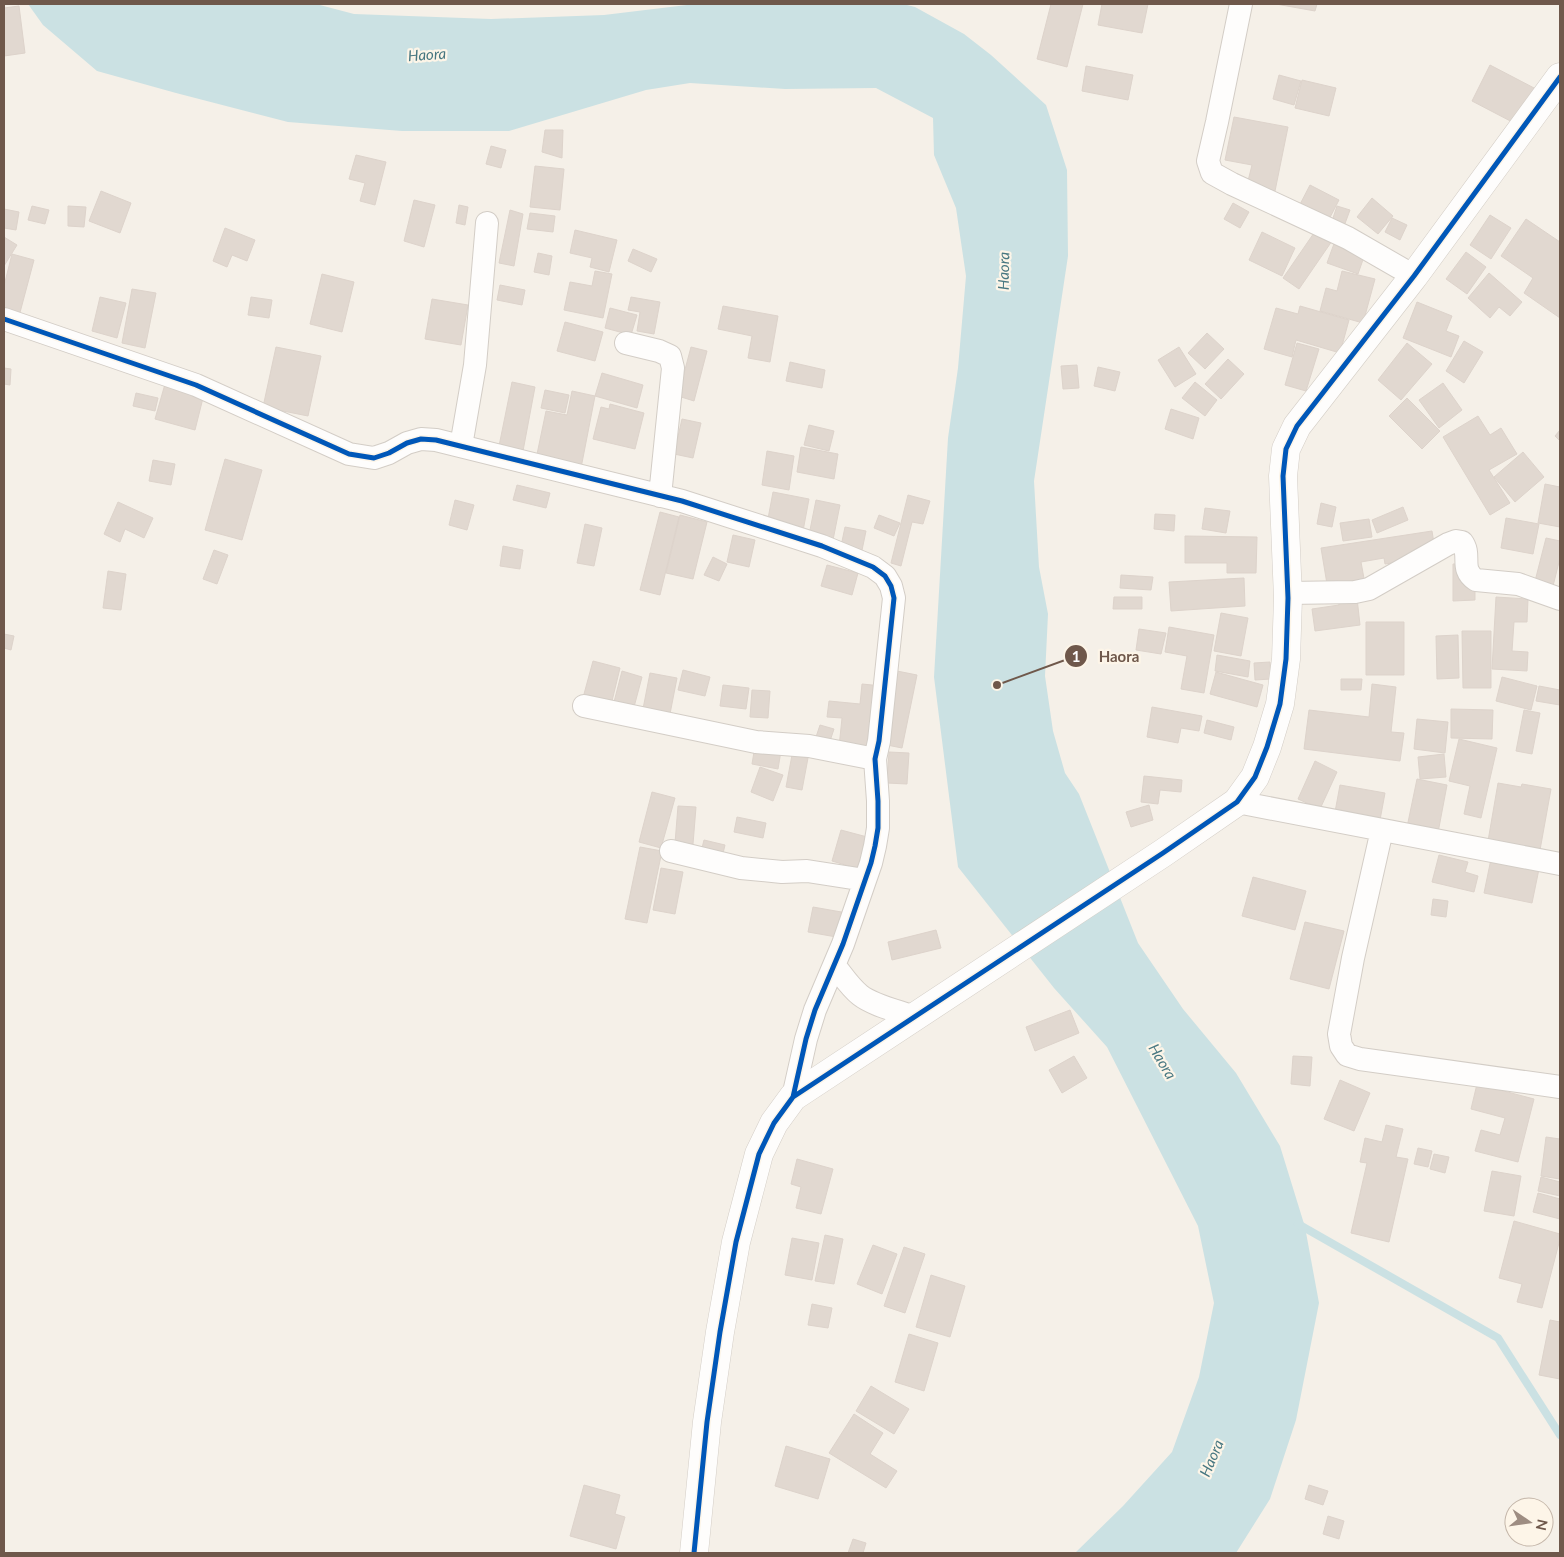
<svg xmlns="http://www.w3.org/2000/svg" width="1564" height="1557" viewBox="0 0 1564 1557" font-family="Lato,sans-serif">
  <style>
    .water { fill: #cbe1e3 }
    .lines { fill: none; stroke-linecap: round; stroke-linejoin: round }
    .stream { stroke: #cbe1e3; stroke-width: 8 }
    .building { fill: #e1d8d0; stroke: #ddd3cb }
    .minor-casing { stroke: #d3cdc6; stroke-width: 24 }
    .tertiary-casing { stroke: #d3cdc6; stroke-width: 29 }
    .minor { stroke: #fefdfc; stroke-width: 22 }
    .tertiary { stroke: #fefdfc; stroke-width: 28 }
    .cycleway-casing { stroke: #fdf5e8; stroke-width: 8 }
    .cycleway { stroke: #0057b8; stroke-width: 5 }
    .labels { text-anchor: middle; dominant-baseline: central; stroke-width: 4.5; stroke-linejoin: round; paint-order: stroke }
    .water-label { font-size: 15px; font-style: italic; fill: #477781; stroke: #fdf5e8 }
    .leader { fill: none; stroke: #6f584b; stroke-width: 2 }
    .callout-dot { fill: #6f584b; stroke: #fdf5e8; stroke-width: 2 }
    .mark-label { font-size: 15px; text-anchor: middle; font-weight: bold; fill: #fff }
    .callout-label { font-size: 15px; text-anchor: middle; font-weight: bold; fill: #6f584b; stroke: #fdf5e8; stroke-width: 4.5; stroke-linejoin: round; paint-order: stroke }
  </style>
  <rect width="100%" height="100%" fill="#f5f0e8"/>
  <path class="water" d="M28,4H316L354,14L491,19L604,15L695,4H903L915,7L964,34L991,55L1046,105L1067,170L1068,256L1034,481L1039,567L1048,614L1045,676L1053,731L1065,773L1079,794L1138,943L1183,1009L1236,1073L1280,1146L1305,1227L1319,1303L1296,1420L1270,1499L1236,1553H1075L1123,1506L1172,1452L1199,1377L1214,1303L1198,1226L1107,1047L1054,988L958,867L934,677L948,438L958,368L966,276L956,208L934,155L933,118L876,88L785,89L690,83L646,90L509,131H402L288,122L176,93L97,71L43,25Z"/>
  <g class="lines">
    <path class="stream" d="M1298,1224L1498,1338L1560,1435"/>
  </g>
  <path class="building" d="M1051,4H1083L1067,67L1037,59Z
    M1102,4H1148L1142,33L1098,25Z
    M1276,4H1317L1315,11Z
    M19,6L25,53L4,56V8Z
    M1490,65L1536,89L1518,125L1472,101Z
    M1086,66L1133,75L1128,100L1082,91Z
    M1279,75L1301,81L1294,105L1273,99Z
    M1302,80L1336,88L1329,116L1295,108Z
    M1234,117L1288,127L1275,191L1247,185L1252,165L1225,160Z
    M545,130H563L562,158L542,152Z
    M491,146L506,150L501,168L486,164Z
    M356,155L386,162L375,205L360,201L365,183L349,179Z
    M535,166L564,169L560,210L530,207Z
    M1310,185L1339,200L1325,227L1296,212Z
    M101,191L131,203L120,233L89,221Z
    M1372,198L1393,216L1378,234L1357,217Z
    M414,200L435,205L424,247L404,241Z
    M1233,203L1249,212L1240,228L1224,219Z
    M459,205L468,207L465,225L456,223Z
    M32,206L49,210L45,224L28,220Z
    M68,206L86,207L84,227L68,226Z
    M1337,206L1350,210L1340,237L1328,233Z
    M4,209L19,212L16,230L4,228Z
    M510,210L523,214L514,266L499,263Z
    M530,213L555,216L553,232L527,229Z
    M1490,215L1511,228L1491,259L1470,245Z
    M1392,218L1407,225L1400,240L1385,232Z
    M1526,219L1560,242V318L1524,293L1533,278L1501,256Z
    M225,228L255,240L247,261L232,255L227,267L213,261Z
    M575,230L617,240L609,272L590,267L592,258L570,253Z
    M1316,230L1332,241L1299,289L1283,278Z
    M1262,232L1295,248L1282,276L1249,260Z
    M4,237L17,245L4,266Z
    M1335,241L1366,251L1358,274L1327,263Z
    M633,249L657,259L651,272L628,261Z
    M1466,252L1486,267L1467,294L1446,279Z
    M538,253L552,256L549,275L534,272Z
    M12,254L34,260L18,320L4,316V286Z
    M595,271L612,274L603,318L564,310L570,282L592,286Z
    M1342,271L1375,279L1363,323L1320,311L1326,288L1337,291Z
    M1489,273L1522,302L1510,316L1499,307L1490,318L1468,298Z
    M322,274L354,282L342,332L310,324Z
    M500,285L525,290L522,305L497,300Z
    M132,289L156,293L145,348L122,343Z
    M100,297L126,303L117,338L92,331Z
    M251,297L272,300L269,318L248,315Z
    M631,297L660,302L654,334L637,331L640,312L628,310Z
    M432,299L468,305L461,345L425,339Z
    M1417,302L1452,316L1446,331L1459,336L1451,357L1403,338Z
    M723,306L778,316L770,362L748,358L752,336L718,329Z
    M1300,306L1349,320L1340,353L1296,340L1292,357L1264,349L1276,308L1298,314Z
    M610,308L637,315L631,335L605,328Z
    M565,322L603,332L595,361L557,351Z
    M1207,333L1224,349L1205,369L1188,353Z
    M1464,341L1483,352L1464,383L1446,371Z
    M1297,343L1319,349L1306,391L1285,385Z
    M1407,343L1432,364L1401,400L1378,380Z
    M276,347L321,356L308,416L263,407Z
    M691,347L707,351L694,401L678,396Z
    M1179,347L1196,374L1175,387L1158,360Z
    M1228,359L1244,374L1221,399L1205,384Z
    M790,362L825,370L822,388L786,381Z
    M1077,365L1079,388L1063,389L1061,366Z
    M1098,367L1120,372L1115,391L1094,386Z
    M4,368L11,369L10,385L4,384Z
    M602,373L643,385L637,408L595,396Z
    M512,382L535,387L523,451L499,446Z
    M1195,382L1217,400L1205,416L1182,398Z
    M1443,383L1462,410L1439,428L1419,400Z
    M165,384L204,394L195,430L155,419Z
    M545,390L569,395L565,413L541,408Z
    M572,391L595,396L581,468L536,459L546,411L567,415Z
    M136,393L158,398L155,411L133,406Z
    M1407,398L1440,431L1422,449L1389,416Z
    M610,404L644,413L635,449L593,439L601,407L609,409Z
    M1171,409L1199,418L1193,439L1165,429Z
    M1478,416L1490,435L1501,428L1517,454L1489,470L1510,503L1490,515L1443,437Z
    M682,419L701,423L693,458L674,454Z
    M809,425L834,431L829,451L804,445Z
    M1560,430V441L1555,436Z
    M801,447L838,454L834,479L797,472Z
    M767,451L794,456L789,490L762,485Z
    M1523,452L1544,477L1515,502L1494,477Z
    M225,459L262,470L242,540L205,530Z
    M153,460L175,464L171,485L149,481Z
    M1545,484L1560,487V527L1538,523Z
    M517,485L550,493L546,508L513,500Z
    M773,492L809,499L803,531L767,524Z
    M908,495L930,501L923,524L912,522L901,566L891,563Z
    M455,500L474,505L467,530L449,525Z
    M816,500L840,505L833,540L809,535Z
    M118,502L153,518L144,538L125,529L120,542L104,534Z
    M1321,503L1336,507L1332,527L1317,524Z
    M1403,507L1408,520L1377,533L1372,520Z
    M1205,508L1230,511L1226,533L1202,529Z
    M660,512L679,517L660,595L640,590Z
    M1155,514L1175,515L1174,531L1154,529Z
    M680,515L707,522L693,579L666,573Z
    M879,515L900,523L894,536L874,528Z
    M1506,518L1539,524L1533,554L1501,548Z
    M1369,519L1372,537L1343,541L1340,523Z
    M585,524L602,528L594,566L577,563Z
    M845,527L866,531L861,555L840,551Z
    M1432,531L1436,556L1385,564L1384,558L1361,562L1365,584L1328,590L1321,548Z
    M733,535L755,540L749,567L727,562Z
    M1185,536L1257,537L1256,573H1227V563H1185Z
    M1546,538L1560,541V558L1551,594L1533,589Z
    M503,546L523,550L520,569L500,566Z
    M214,550L228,555L217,584L203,579Z
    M713,557L727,564L719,581L704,575Z
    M1453,564H1475V600L1453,601Z
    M827,565L858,573L852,595L821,586Z
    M108,571L126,574L121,610L103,608Z
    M1121,575L1153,577L1151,590L1120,588Z
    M1244,578L1245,606L1171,611L1169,582Z
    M1356,589L1360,625L1315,631L1312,609L1339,605L1337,591Z
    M1114,597H1142V609H1113Z
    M1496,597L1528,599L1527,622H1514L1512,651L1528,652L1527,671L1492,669Z
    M1221,613L1248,618L1241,656L1214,651Z
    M1366,622H1404V675H1366Z
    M1169,627L1214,635L1204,693L1181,689L1187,656L1165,652Z
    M1139,629L1166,633L1161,654L1136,650Z
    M1462,631H1491V688H1463Z
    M4,634L14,636L11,650L4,648Z
    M1458,635L1459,678L1437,679L1436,636Z
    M1217,655L1250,661L1248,677L1215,671Z
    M593,661L620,668L612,701L584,694Z
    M1270,662L1271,679L1255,680L1254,663Z
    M683,670L710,677L705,696L678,690Z
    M622,671L642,677L634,707L614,702Z
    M897,671L917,675L902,748L882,744Z
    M1216,672L1263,685L1257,707L1210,694Z
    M650,673L677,678L669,719L642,714Z
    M1502,677L1537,686L1531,710L1496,701Z
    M1341,679H1362L1361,690H1341Z
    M862,684L882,686L876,750L839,747L842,718L827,717L829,701L860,704Z
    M1372,684L1396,687L1391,732L1404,733L1400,761L1304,749L1309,710L1369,717Z
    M723,685L749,688L746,709L720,706Z
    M1539,686L1560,690V705L1536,701Z
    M752,690L770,691L768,718L750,717Z
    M1152,707L1202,716L1199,731L1181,728L1178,743L1147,737Z
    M1451,709L1493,710L1492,739L1451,738Z
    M1524,710L1540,713L1532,754L1516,751Z
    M1417,719L1448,722L1445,753L1414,749Z
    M1207,720L1234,727L1231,740L1204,733Z
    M820,725L834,729L829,744L815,740Z
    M1459,739L1497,748L1481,818L1464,814L1470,786L1449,781Z
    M755,746L781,751L778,769L752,764Z
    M889,752L909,753L907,784L887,783Z
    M1444,754L1446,777L1420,779L1418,757Z
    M792,755L808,758L802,790L786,787Z
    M1315,761L1337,772L1320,809L1298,799Z
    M760,767L783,775L773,801L751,792Z
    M1144,776L1182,780L1181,792L1160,790L1158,804L1141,802Z
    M1417,779L1447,785L1437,838L1406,832Z
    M1498,783L1521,787L1522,784L1551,789L1540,850L1488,841Z
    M1340,785L1385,793L1380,820L1335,812Z
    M652,792L675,798L661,848L639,842Z
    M1149,805L1153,820L1131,827L1126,812Z
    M678,806L696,807L693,844L675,843Z
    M737,817L766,823L763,838L734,832Z
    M841,830L871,838L862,870L832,861Z
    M704,840L725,845L720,866L699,860Z
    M640,847L662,851L647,923L625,919Z
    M1439,855L1468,862L1465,872L1478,876L1474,892L1432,882Z
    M1491,859L1539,869L1532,903L1484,893Z
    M661,868L683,872L675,914L653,910Z
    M1253,877L1306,891L1295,930L1242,916Z
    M1433,899L1448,901L1446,917L1431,915Z
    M813,907L847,913L842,938L808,932Z
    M1305,922L1344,931L1329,989L1290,979Z
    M936,930L941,948L892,960L888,942Z
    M1070,1010L1079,1033L1035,1051L1026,1027Z
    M1074,1056L1087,1078L1062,1093L1049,1070Z
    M1293,1056L1312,1057L1310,1086L1291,1084Z
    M1340,1080L1370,1093L1354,1131L1324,1119Z
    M1477,1084L1534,1099L1518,1162L1475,1151L1481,1130L1500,1135L1505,1118L1471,1109Z
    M1386,1125L1403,1129L1396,1157L1408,1159L1389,1242L1351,1233L1367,1163L1360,1162L1365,1138L1382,1142Z
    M1546,1137L1560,1139V1179L1541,1176Z
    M1418,1148L1432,1151L1428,1167L1414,1164Z
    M1434,1154L1449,1157L1445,1173L1430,1169Z
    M797,1159L833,1169L821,1214L796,1208L801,1187L791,1184Z
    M1492,1171L1521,1176L1514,1216L1484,1211Z
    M1541,1177L1560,1182V1196L1538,1191Z
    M1538,1193L1560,1199V1219L1533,1212Z
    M1514,1221L1560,1234V1239L1542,1308L1517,1302L1522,1284L1499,1278Z
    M825,1235L843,1239L834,1284L815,1281Z
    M792,1238L819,1243L812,1280L785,1275Z
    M873,1245L897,1254L882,1294L857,1284Z
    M904,1247L925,1254L905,1313L884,1306Z
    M931,1275L965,1286L950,1337L916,1327Z
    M812,1304L832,1308L828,1328L808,1325Z
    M1550,1320L1560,1322V1379L1539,1375Z
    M909,1334L938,1343L924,1391L895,1382Z
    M871,1386L909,1409L894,1434L856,1411Z
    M854,1414L883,1433L870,1454L897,1471L886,1488L829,1453Z
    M786,1446L830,1459L818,1499L775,1486Z
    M584,1485L620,1495L615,1514L625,1517L616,1549L570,1536Z
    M1309,1485L1328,1491L1323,1505L1305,1499Z
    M1328,1516L1344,1521L1339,1539L1323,1534Z
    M853,1539L866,1543L863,1553H848Z"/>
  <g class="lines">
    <g class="minor-casing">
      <path id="minor" d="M1241,4L1217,122L1208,161L1212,173L1232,184L1348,238L1414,276
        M4,319L196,385L349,454L374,458L389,453L407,443L421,439L436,440L682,501L822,546L873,567L885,576L891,586L894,598L879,741L875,759L878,801V828L875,846L871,863L843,944L815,1010L806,1039L793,1097
        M626,343L659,351L670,356L673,368L660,496
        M461,446L475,365L487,223
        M1288,593L1355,592L1369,589L1448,544L1456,541L1462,542C1472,555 1459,569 1476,580L1518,584L1560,599
        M584,706L756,742L809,746L875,759
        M1237,802L1560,864
        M1382,830L1353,958L1339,1034L1341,1046L1347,1055L1360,1059L1560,1087
        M671,851L741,868L782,872L807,871L865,880
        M835,966C843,976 850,987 860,995C874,1006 899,1011 915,1017"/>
    </g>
    <g class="tertiary-casing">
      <path id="tertiary" d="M694,1553L707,1422L720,1332L736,1242L759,1154L774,1123L793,1097L1163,853L1237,802L1255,777L1267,747L1280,704L1286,659L1288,598L1283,476L1286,449L1297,426L1414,276L1560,77"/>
    </g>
    <use href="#minor" class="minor"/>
    <use href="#tertiary" class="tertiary"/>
    <g class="cycleway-casing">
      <path id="cycleway" d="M4,319L196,385L349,454L374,458L389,453L407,443L421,439L436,440L682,501L822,546L873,567L885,576L891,586L894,598L879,741L875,759L878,801V828L875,846L871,863L843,944L815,1010L806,1039L793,1097
        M694,1553L707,1422L720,1332L736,1242L759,1154L774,1123L793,1097L1163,853L1237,802L1255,777L1267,747L1280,704L1286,659L1288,598L1283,476L1286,449L1297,426L1414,276L1560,77"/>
    </g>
    <use href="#cycleway" class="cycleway"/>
  </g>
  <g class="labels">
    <g class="water-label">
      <text transform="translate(427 54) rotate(-4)">Haora</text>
      <text transform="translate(1003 271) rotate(-89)">Haora</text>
      <text transform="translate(1163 1061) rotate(59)">Haora</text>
      <text transform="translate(1211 1458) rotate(-67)">Haora</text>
    </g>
  </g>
  <path class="leader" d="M997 685L1076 656"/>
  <g class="callout-dot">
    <circle cx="997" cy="685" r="5"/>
    <circle cx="1076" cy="656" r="12"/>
  </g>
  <g class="mark-label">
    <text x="1076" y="662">1</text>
  </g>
  <g class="callout-label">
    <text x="1119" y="662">Haora</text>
  </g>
  <rect width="1564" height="1557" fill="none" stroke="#6f584b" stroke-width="10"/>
  <g transform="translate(1529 1522) rotate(103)"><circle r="24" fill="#fdf5e8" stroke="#c4b6a9"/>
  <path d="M0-4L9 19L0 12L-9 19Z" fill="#9e8d82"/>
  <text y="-8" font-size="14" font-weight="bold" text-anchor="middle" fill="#6f584b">N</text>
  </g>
</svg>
